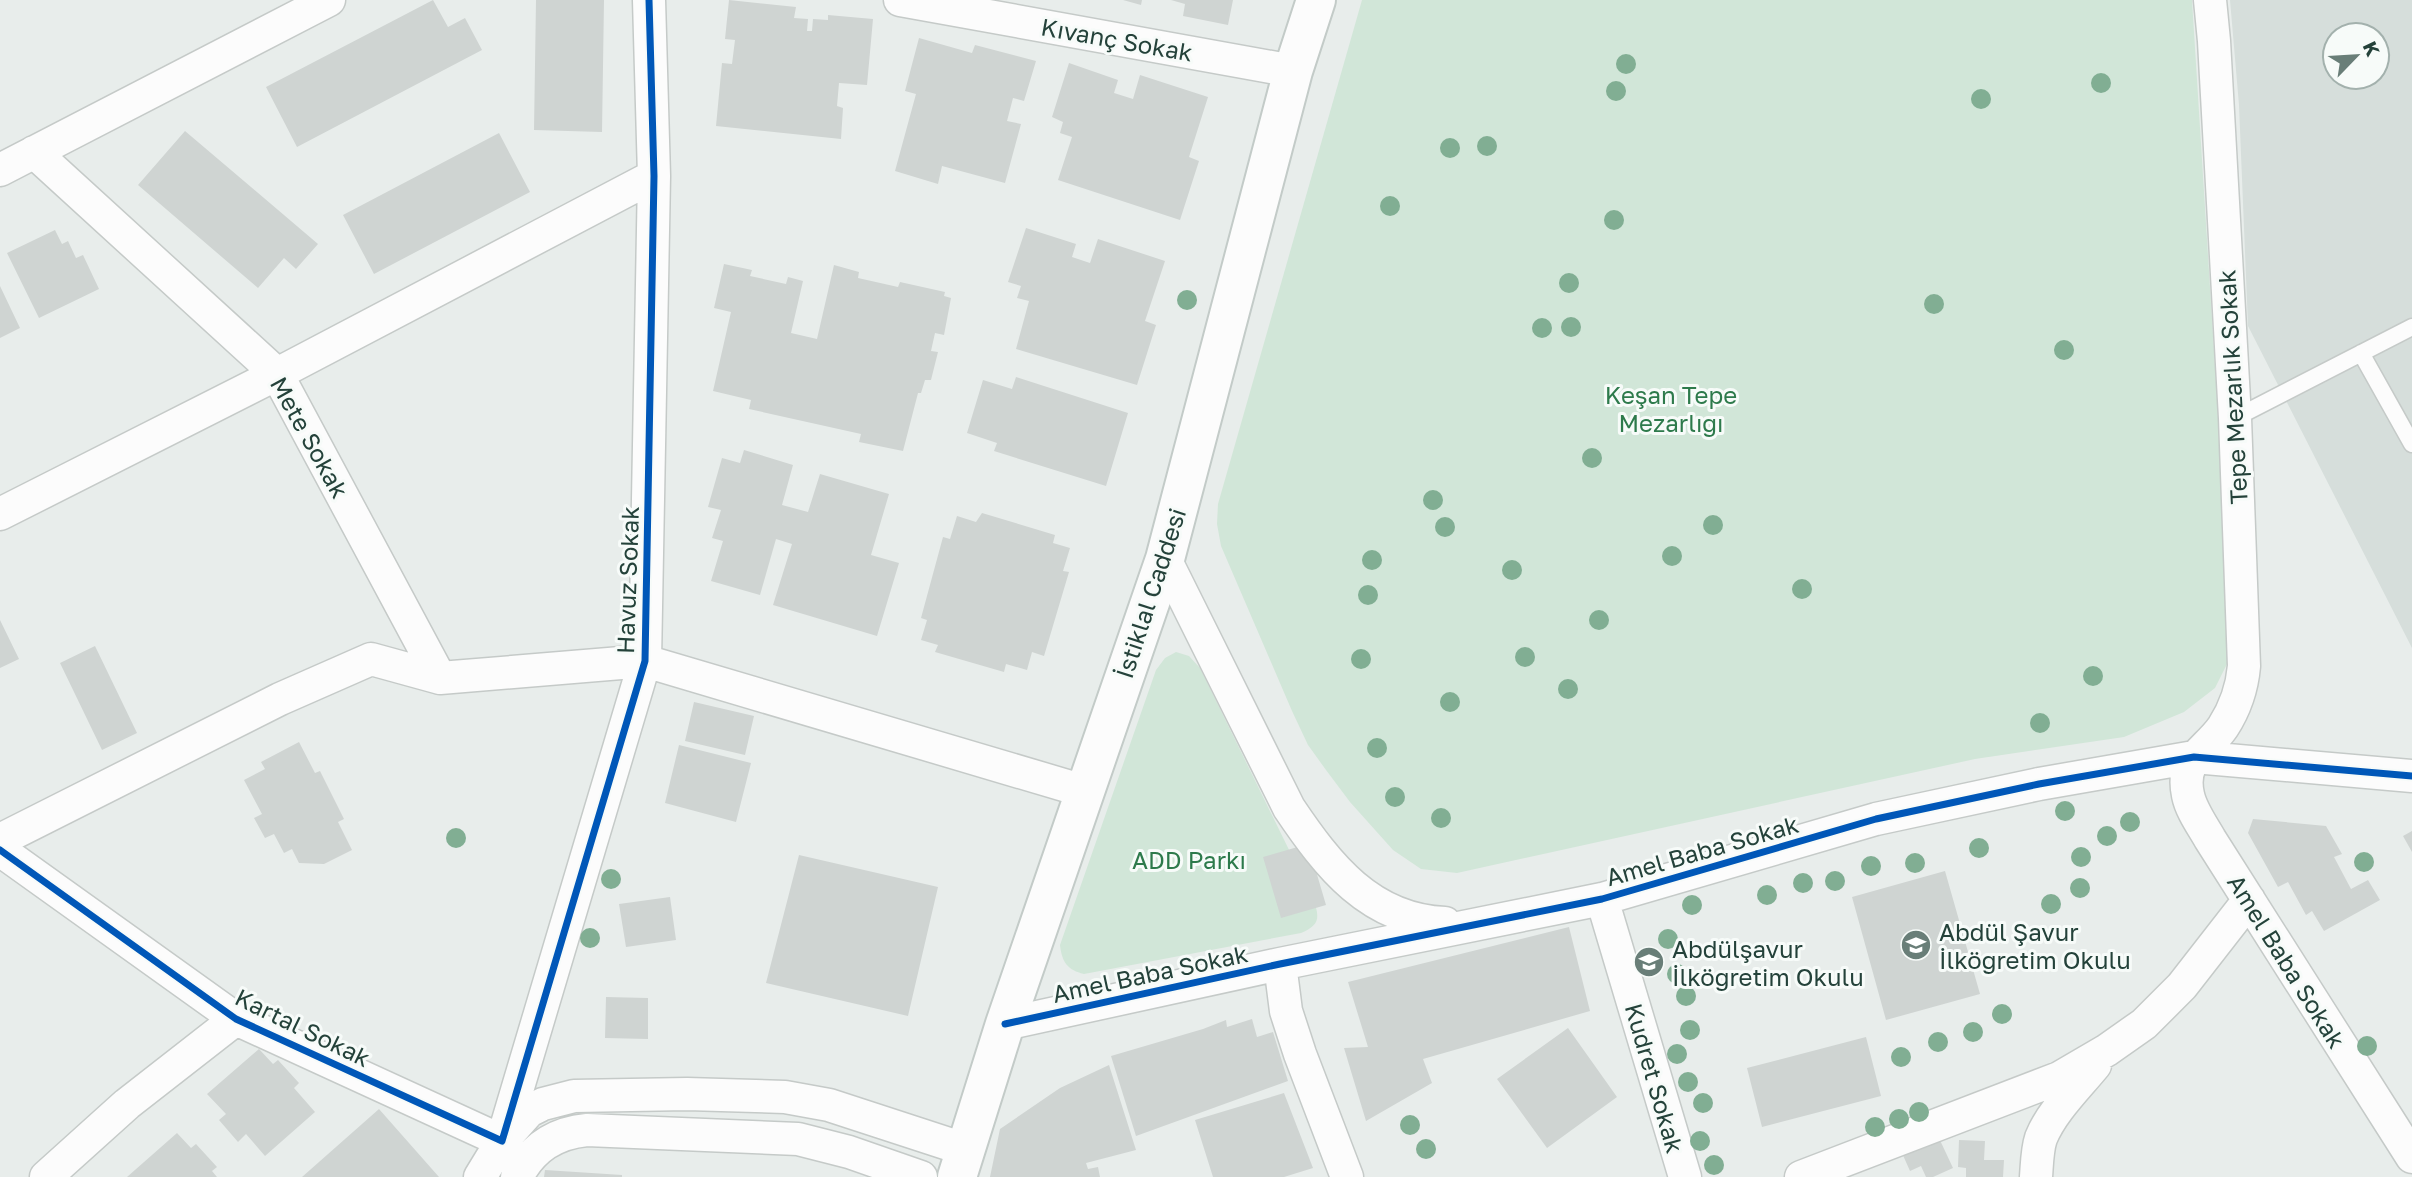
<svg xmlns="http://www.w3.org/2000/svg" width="2412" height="1177" viewBox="0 0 2412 1177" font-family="'Golos Text',sans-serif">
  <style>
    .built { fill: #d6dedb; fill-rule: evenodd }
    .green { fill: #d1e6d8 }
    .building { fill: #cfd4d2 }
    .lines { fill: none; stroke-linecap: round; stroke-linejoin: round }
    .lane-casing { stroke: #c5cac8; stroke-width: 19 }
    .street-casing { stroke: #c5cac8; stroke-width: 35 }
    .secondary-casing { stroke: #c3cbc8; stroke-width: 42 }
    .lane { stroke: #fcfcfc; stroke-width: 16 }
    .street { stroke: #fcfcfc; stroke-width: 32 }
    .secondary { stroke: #fcfcfc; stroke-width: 38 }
    .cycleway-casing { stroke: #f7fbf9; stroke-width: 11 }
    .cycleway { stroke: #0057b8; stroke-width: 7 }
    .tree { fill: #81ae93 }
    .labels { text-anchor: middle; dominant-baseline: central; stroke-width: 6; stroke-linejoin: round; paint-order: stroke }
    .street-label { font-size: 24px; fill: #24423a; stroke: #f7fbf9 }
    .park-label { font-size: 24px; fill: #2d7a4b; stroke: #f7fbf9 }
    .poi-label { font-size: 24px; fill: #24423a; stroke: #f7fbf9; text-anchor: start }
  </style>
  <rect width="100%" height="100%" fill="#e8edeb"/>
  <path class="built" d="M2230,0H2412V648L2248,326L2239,105ZM2335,35H2377V77H2335Z"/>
  <path class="green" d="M1362,0H2192L2217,399L2229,660L2215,688L2184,712L2124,737L1975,759L1457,873L1421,869L1393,850L1350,802L1326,770L1308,745L1292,711L1221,546L1217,524L1218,504Z
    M1176,652L1189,656L1200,668L1313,899C1320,917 1320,925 1301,933L1084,974C1068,970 1062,963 1060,945L1156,670L1165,658Z"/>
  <path class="building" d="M433,0L448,27L465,18L482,50L297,147L266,87Z
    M536,0H604L602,132L534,130Z
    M729,0L796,7L794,18L808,19L807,31H812L813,19L828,20V15L873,19L867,85L839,83L837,106L843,108L841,139L716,126L722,63L732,64L735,40L725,39Z
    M1123,0H1142L1141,5Z
    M1171,0H1233L1228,25L1183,16L1185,4Z
    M919,38L972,53L975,45L1036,61L1024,101L1013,98L1007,121L1021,124L1005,183L942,166L938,184L895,171L916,94L905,91Z
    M1069,63L1118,80L1114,93L1133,99L1140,75L1208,97L1189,157L1199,161L1180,220L1058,180L1072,137L1060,133L1063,122L1052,117Z
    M185,131L318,244L296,269L284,258L258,288L138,185Z
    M499,133L530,192L374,274L343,215Z
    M1026,228L1076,244L1072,257L1090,263L1098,239L1165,261L1145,321L1156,325L1137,385L1016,349L1029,301L1017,298L1021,286L1008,282Z
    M55,230L62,244L68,241L76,258L83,255L99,289L39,318L7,253Z
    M724,264L752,270L750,276L786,284L788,277L803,281L791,333L817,339L834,265L859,272L858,278L898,287L900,282L945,292L944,296L951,298L944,335L935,333L931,351L938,352L931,380H925L921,393H918L903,451L859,442L861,434L749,409L751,400L713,391L731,312L714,308Z
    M0,286L20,328L0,338Z
    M1016,377L1128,413L1106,486L994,451L997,443L967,433L983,380L1012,389Z
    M744,450L793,465L782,505L808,512L820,474L889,494L871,555L899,563L877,636L773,605L792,544L776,539L760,595L711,581L723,541L712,538L721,510L708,507L722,458L740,463Z
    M982,513L1055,535L1053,543L1070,548L1063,571L1069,572L1044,656L1032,652L1027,670L1006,664L1004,672L935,652L938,645L921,640L927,620L921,618L943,537L950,539L957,516L976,522Z
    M0,620L19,659L0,668Z
    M95,646L137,733L102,750L60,663Z
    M694,702L754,716L745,755L685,741Z
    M299,742L315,773L320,771L344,819L338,822L352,850L324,864L299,863L292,849L284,853L274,834L265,838L254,818L262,814L244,780L265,769L261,762Z
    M679,745L751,763L736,822L665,803Z
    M2253,819L2326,826L2342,854L2334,857L2351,889L2368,880L2380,900L2324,931L2312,911L2306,915L2288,882L2278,887L2248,833Z
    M2412,831V852L2403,836Z
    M1308,844L1326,905L1281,918L1263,857Z
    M799,855L938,887L908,1016L766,983Z
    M1945,871L1980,994L1886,1020L1852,897Z
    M670,897L676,940L626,947L619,904Z
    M1569,927L1590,1011L1423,1059L1432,1083L1366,1121L1344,1048L1368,1047L1348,982Z
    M606,997L648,998V1039L605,1038Z
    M1252,1019L1257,1037L1273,1032L1288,1081L1136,1136L1111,1056L1203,1029L1226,1020L1227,1027Z
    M1568,1028L1617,1097L1547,1148L1497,1079Z
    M1866,1037L1881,1096L1762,1127L1747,1068Z
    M259,1049L273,1064L278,1060L299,1083L294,1088L315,1112L265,1156L246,1134L238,1142L219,1120L226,1114L207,1094Z
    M1109,1065L1136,1150L1086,1163L1088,1169L1098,1167L1100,1177H990L1000,1129L1060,1088Z
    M1284,1093L1313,1168L1284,1177H1213L1195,1120Z
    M379,1109L439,1177H302Z
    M177,1133L191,1148L196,1144L217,1167L212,1171L217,1177H127Z
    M1938,1136L1953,1168L1933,1177H1926L1921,1166L1910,1171L1902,1153Z
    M1959,1140L1985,1141L1984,1160H2004L2003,1177H1966V1168L1958,1167Z
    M545,1170L622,1175V1177H544Z"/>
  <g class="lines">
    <g class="lane-casing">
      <path id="lane" d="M2361,353L2412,444
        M2235,418L2412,327"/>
    </g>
    <g class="street-casing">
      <path id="street" d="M900,0L1293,71
        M2210,0L2214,41L2235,418L2244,666C2242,689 2236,707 2223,727C2206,752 2180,758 2188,795C2191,810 2202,825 2210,839L2412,1157
        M34,152L277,374L440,678
        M0,170L329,0
        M0,514L277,374L654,176
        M1165,559L1289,808C1328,866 1370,920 1445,923
        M0,840L280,699L371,659L440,678L645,661L1084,791
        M0,850L236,1019L502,1141L645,661L654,176L649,0
        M1602,899L1685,1177
        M1280,964L1286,1011L1300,1054L1347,1177
        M1005,1024L1280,964L1602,899L1876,819L2039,784L2194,757L2412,776
        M46,1177L127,1104L236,1019
        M480,1177L502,1141L529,1111L543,1104L574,1096L687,1094L785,1097L829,1105L967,1150
        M517,1177C532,1148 555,1133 587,1130L798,1139L849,1152L921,1177
        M1801,1177L2059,1078L2107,1050L2144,1024L2182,986L2249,900
        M2036,1177C2037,1164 2037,1150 2041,1138C2052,1111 2077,1087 2095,1065"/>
    </g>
    <g class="secondary-casing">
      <path id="secondary" d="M957,1177L1005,1024L1165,559L1293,71L1316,0"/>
    </g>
    <use href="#lane" class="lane"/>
    <use href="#street" class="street"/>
    <use href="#secondary" class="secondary"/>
    <g class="cycleway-casing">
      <path id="cycleway" d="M0,850L236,1019L502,1141L645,661L654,176L649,0
        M1005,1024L1280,964L1602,899L1876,819L2039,784L2194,757L2412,776"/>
    </g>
    <use href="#cycleway" class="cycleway"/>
  </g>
  <g class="tree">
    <circle cx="1626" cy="64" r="10"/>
    <circle cx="2101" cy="83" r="10"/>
    <circle cx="1616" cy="91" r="10"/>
    <circle cx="1981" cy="99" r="10"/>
    <circle cx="1487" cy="146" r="10"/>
    <circle cx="1450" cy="148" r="10"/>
    <circle cx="1390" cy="206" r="10"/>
    <circle cx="1614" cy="220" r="10"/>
    <circle cx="1569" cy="283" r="10"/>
    <circle cx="1187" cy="300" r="10"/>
    <circle cx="1934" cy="304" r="10"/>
    <circle cx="1571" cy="327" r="10"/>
    <circle cx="1542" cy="328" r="10"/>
    <circle cx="2064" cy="350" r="10"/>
    <circle cx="1592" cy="458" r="10"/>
    <circle cx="1433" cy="500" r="10"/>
    <circle cx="1713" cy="525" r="10"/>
    <circle cx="1445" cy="527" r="10"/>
    <circle cx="1672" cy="556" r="10"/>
    <circle cx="1372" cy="560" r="10"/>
    <circle cx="1512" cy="570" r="10"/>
    <circle cx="1802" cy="589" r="10"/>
    <circle cx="1368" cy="595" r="10"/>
    <circle cx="1599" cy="620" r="10"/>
    <circle cx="1525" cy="657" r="10"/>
    <circle cx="1361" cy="659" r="10"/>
    <circle cx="2093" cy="676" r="10"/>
    <circle cx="1568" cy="689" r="10"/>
    <circle cx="1450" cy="702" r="10"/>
    <circle cx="2040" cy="723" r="10"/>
    <circle cx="1377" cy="748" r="10"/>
    <circle cx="1395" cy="797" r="10"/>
    <circle cx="2065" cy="811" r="10"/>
    <circle cx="1441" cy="818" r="10"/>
    <circle cx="2130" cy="822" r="10"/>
    <circle cx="2107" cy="836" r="10"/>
    <circle cx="456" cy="838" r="10"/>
    <circle cx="1979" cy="848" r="10"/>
    <circle cx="2081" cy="857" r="10"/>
    <circle cx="2364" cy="862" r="10"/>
    <circle cx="1915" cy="863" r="10"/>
    <circle cx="1871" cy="866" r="10"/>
    <circle cx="611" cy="879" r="10"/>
    <circle cx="1835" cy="881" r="10"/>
    <circle cx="1803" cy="883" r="10"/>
    <circle cx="2080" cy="888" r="10"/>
    <circle cx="1767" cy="895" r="10"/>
    <circle cx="2051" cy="904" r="10"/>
    <circle cx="1692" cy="905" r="10"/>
    <circle cx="590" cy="938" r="10"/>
    <circle cx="1668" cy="939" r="10"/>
    <circle cx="1677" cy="974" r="10"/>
    <circle cx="1686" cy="996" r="10"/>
    <circle cx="2002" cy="1014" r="10"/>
    <circle cx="1690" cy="1030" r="10"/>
    <circle cx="1973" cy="1032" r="10"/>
    <circle cx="1938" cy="1042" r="10"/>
    <circle cx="2367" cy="1046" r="10"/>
    <circle cx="1677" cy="1054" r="10"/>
    <circle cx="1901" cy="1057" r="10"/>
    <circle cx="1688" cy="1082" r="10"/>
    <circle cx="1703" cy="1103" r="10"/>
    <circle cx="1919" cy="1112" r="10"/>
    <circle cx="1899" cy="1119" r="10"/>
    <circle cx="1410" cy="1125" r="10"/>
    <circle cx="1875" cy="1127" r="10"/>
    <circle cx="1700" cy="1141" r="10"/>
    <circle cx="1426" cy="1149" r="10"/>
    <circle cx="1714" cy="1165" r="10"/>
  </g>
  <defs>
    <g id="school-disc" transform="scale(1.575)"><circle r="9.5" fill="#697e78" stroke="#f7fbf9"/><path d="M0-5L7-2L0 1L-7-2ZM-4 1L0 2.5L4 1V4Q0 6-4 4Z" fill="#fff"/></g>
  </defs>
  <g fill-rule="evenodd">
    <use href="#school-disc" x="1916" y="945"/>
    <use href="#school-disc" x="1649" y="962"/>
  </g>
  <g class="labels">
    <g class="street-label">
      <text transform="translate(1117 39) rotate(10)">Kıvanç Sokak</text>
      <text transform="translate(2232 387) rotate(-93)">Tepe Mezarlık Sokak</text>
      <text transform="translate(310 437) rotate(61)">Mete Sokak</text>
      <text transform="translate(627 580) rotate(-88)">Havuz Sokak</text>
      <text transform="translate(1150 593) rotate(-72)">İstiklal Caddesi</text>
      <text transform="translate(1702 850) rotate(-16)">Amel Baba Sokak</text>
      <text transform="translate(2287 961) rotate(58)">Amel Baba Sokak</text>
      <text transform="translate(1150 973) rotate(-12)">Amel Baba Sokak</text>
      <text transform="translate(303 1027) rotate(26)">Kartal Sokak</text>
      <text transform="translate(1655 1078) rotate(74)">Kudret Sokak</text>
    </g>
    <g class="park-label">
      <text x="1671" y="394">Keşan Tepe<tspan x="1671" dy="28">Mezarlığı</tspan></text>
      <text x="1189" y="859">ADD Parkı</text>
    </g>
    <g class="poi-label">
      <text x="1939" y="931">Abdül Şavur<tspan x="1939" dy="28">İlköğretim Okulu</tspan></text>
      <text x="1672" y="948">Abdülşavur<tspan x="1672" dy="28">İlköğretim Okulu</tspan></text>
    </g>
  </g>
  <g transform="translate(2356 56) rotate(65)"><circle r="33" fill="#f7fbf9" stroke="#a3b1ad" stroke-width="2"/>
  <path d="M0-5L12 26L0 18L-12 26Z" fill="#697e78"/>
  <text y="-10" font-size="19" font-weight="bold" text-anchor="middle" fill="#24423a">K</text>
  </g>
</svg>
